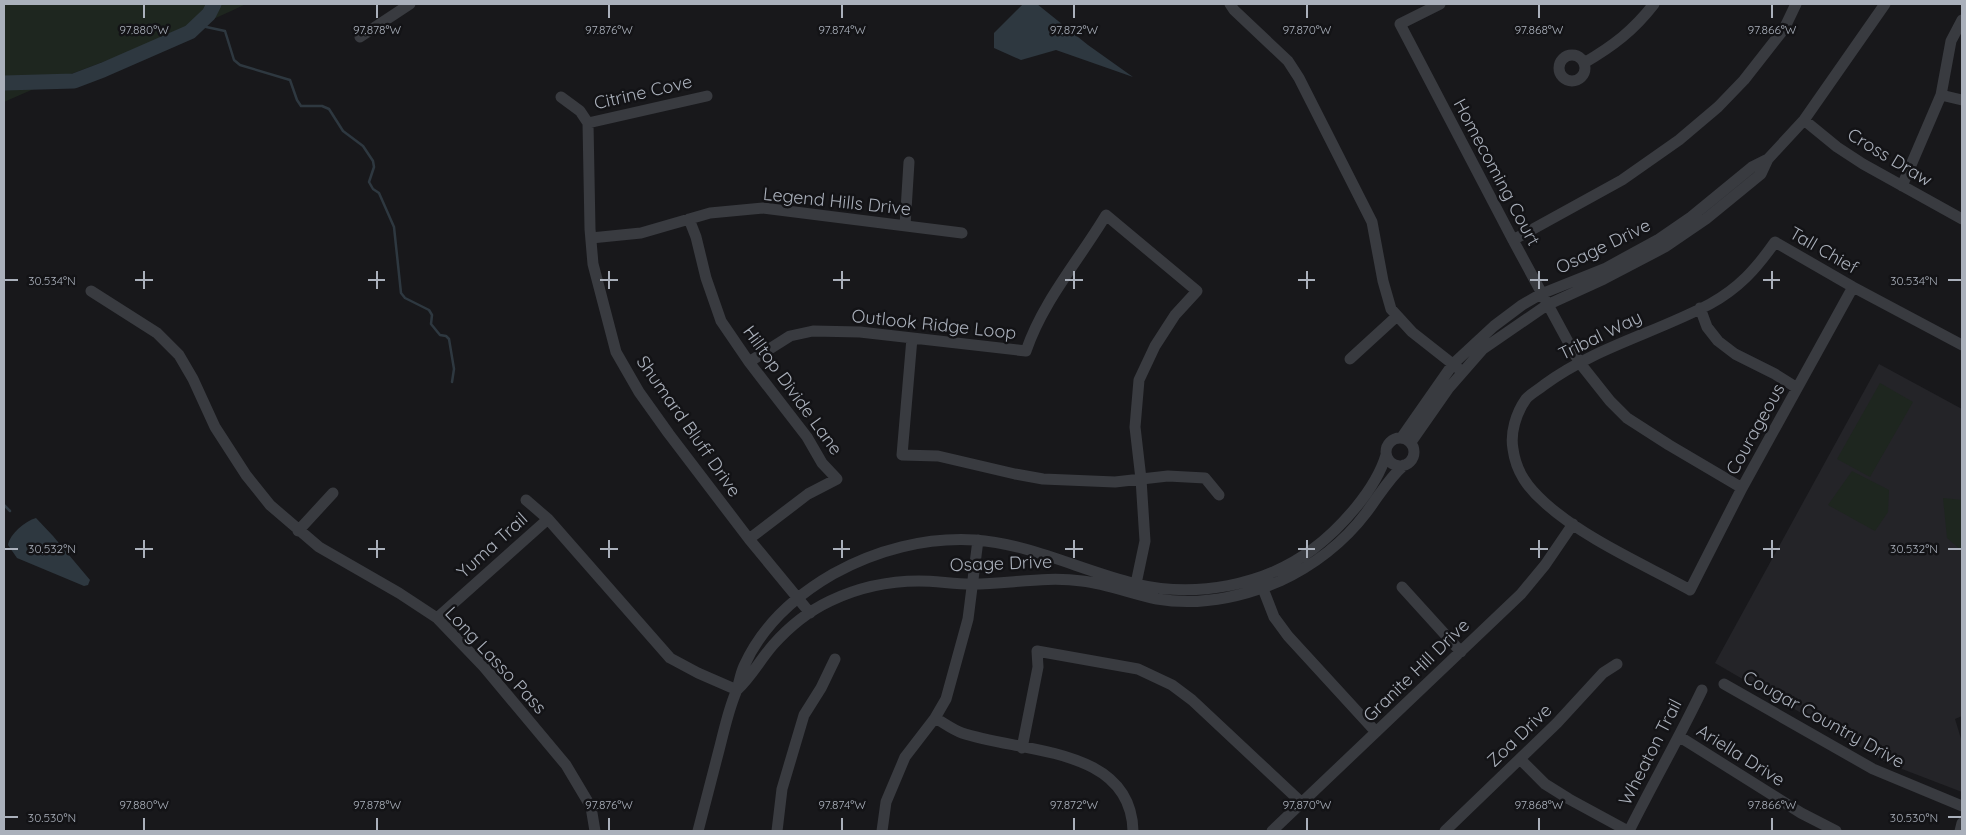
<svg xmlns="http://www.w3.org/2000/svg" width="1966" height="835" viewBox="0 0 1966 835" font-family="Quicksand,sans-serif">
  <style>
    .built { fill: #242428 }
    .green { fill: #1e261f }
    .water { fill: #2e3840 }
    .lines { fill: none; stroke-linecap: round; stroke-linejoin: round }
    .stream { stroke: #2e3840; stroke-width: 2.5 }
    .river { stroke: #2e3840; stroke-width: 15 }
    .minor { stroke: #393b40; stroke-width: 11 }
    .ticks { fill: none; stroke: #aab0bb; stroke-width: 2 }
    .labels { text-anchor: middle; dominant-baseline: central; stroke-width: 5; stroke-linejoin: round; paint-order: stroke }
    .street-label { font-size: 18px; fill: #aab0bb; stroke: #131316 }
    .ticks-label { font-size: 12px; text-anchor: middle; fill: #aab0bb; stroke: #131316; stroke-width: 5; stroke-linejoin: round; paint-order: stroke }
  </style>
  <rect width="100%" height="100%" fill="#18181b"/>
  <path class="built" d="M1879,364L1962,409V716L1955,719L1962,742V792L1889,764L1715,663Z"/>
  <path class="green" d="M4,4H246C167,42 83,66 4,102Z
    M1880,383L1913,402L1870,477L1837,459Z
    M1852,471L1889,490L1888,512L1875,531L1828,505Z
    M1943,498L1962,500V551L1947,538Z"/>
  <path class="water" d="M1023,4H1037L1088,45L1133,77L1056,50L1021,60L994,48V33Z
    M36,518L53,536L90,580L88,585L84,586L17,558L8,545C10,534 25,521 36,518Z"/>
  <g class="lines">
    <path class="stream" d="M197,25L225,31L234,60L240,65L290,80L297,100L301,106H322L329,109L343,131L363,146L373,161L374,167L369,182L373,189L379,193L394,227L401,293L405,298L429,310L432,315L431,324L440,335L446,336L449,339L454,369L452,382
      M4,505L10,511"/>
    <path class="river" d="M4,83L74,81L103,70L190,32L209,14L214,4"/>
    <path class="minor" d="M1230,4L1234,10L1288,61L1299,78L1372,222L1383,281L1391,309L1412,332L1459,369
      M1440,4L1400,24L1513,240L1579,362L1610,401L1627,418L1669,445L1742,488
      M360,37L410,4
      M1559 68a13 13 0 1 1 26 0a13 13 0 1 1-26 0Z
      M1584,63C1613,46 1633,31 1654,4
      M1941,95L1962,100
      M561,97L580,111L588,123L590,229L593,264L616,352L639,392L669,434L749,539L810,613
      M1804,120L1837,147L1863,164L1962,219
      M588,123L707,96
      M1902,186L1941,95L1951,41L1962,20
      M689,219L696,237L706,278L721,321L749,362L807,437L822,463L837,479L808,494L749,539
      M905,226L909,162
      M591,238L641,233L710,213L763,208L962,233
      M1513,240L1622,180L1679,140L1718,107L1744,80L1784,29L1796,4
      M1853,287L1742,488L1690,590C1643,564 1585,539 1545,503C1528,488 1516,472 1513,449C1510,433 1516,413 1526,399C1530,394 1538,390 1544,385C1594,348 1655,333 1710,304C1739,288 1756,269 1775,242L1853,287L1962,345
      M91,291L157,333L179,355L193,379L215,427L246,475L270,505L319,547L399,593L437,618L484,667L566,765L591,807L595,831
      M1700,308L1707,327L1718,341L1735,354L1775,374L1797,388
      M912,338L902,455L938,456L1015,474L1043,479L1115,482L1168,476L1205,478L1219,495
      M1350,359L1397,316
      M749,362L790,336L813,331L860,332L1026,351C1043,301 1079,260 1106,215L1197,291L1175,315L1155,346L1139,380L1135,427L1141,479L1145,541L1134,593
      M1402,437L1453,364L1494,326L1522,305L1541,294L1606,268L1659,239L1691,217L1752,167L1768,159
      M1386 452a14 14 0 1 1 28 0a14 14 0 1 1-28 0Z
      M1411,442L1448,389L1483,349L1547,305L1604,279L1665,247L1706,219L1761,174L1768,159L1804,120L1885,4
      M526,500L548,519L670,658L698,673L737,690
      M298,531L333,493
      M1260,581L1274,617L1288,636L1376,732
      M1402,587L1461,652
      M437,618L548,519
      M1724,684L1873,769L1962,806
      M737,690C751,677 760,660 773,645C788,628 809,611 830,601C857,588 888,581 919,581C936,581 954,584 972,584C1009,584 1045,576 1082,581C1108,584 1132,594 1157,599C1198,606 1242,597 1280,581C1313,566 1344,542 1366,513C1379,496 1388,479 1404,465
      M935,718C944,723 953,730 962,733C1021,753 1131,746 1133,831
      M1680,737L1801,813L1836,831
      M1022,748L1038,667L1037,651L1138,669L1172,685L1192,700L1302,803
      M1520,759L1545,784L1569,799L1628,831
      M698,831C705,804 712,777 719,750C724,731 728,711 736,692C739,684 740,675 744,666C762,626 795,596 833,574C876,550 926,537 975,540C1031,544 1082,571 1136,584C1195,598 1264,586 1313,549C1341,528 1376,489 1386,455
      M777,831L782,789L804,715L821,688L835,659
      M882,831L886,802L905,757L935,718L946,699L968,619L978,540
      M1272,831L1521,594L1545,565L1573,524
      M1445,831L1557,723L1603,673L1617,664
      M1629,831C1653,783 1679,738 1702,690
      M1960,831L1962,823"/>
  </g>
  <path class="ticks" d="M144,5V18M377,5V18M609,5V18M842,5V18M1074,5V18M1307,5V18M1539,5V18M1772,5V18M144,271V289M377,271V289M609,271V289M842,271V289M1074,271V289M1307,271V289M1539,271V289M1772,271V289M5,280H18M135,280H153M368,280H385M600,280H618M833,280H850M1065,280H1083M1298,280H1315M1530,280H1548M1763,280H1780M1948,280H1961M144,540V558M377,540V558M609,540V558M842,540V558M1074,540V558M1307,540V558M1539,540V558M1772,540V558M5,549H18M135,549H153M368,549H385M600,549H618M833,549H850M1065,549H1083M1298,549H1315M1530,549H1548M1763,549H1780M1948,549H1961M5,817H18M1948,817H1961M144,818V830M377,818V830M609,818V830M842,818V830M1074,818V830M1307,818V830M1539,818V830M1772,818V830"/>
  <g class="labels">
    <g class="street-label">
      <text transform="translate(643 92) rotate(-13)">Citrine Cove</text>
      <text transform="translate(1890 157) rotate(31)">Cross Draw</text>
      <text transform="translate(1497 172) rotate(62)">Homecoming Court</text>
      <text transform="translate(837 201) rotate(6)">Legend Hills Drive</text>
      <text transform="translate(1603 246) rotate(-26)">Osage Drive</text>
      <text transform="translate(1824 250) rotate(30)">Tall Chief</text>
      <text transform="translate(934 324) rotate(6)">Outlook Ridge Loop</text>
      <text transform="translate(1600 335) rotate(-26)">Tribal Way</text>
      <text transform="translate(793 390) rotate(54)">Hilltop Divide Lane</text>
      <text transform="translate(689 426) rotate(55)">Shumard Bluff Drive</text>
      <text transform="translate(1755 429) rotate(-61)">Courageous</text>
      <text transform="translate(492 545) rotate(-42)">Yuma Trail</text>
      <text transform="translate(1001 563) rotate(-2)">Osage Drive</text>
      <text transform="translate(496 660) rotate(47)">Long Lasso Pass</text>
      <text transform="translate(1416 670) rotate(-44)">Granite Hill Drive</text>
      <text transform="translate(1824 719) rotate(29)">Cougar Country Drive</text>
      <text transform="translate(1519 735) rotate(-44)">Zoa Drive</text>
      <text transform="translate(1650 752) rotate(-63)">Wheaton Trail</text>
      <text transform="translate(1741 755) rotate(32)">Ariella Drive</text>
    </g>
  </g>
  <g class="ticks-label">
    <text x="144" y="34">97.880°W</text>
    <text x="377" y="34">97.878°W</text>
    <text x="609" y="34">97.876°W</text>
    <text x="842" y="34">97.874°W</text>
    <text x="1074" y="34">97.872°W</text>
    <text x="1307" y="34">97.870°W</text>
    <text x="1539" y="34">97.868°W</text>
    <text x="1772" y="34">97.866°W</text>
    <text x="52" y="285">30.534°N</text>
    <text x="1914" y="285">30.534°N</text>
    <text x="52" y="553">30.532°N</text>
    <text x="1914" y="553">30.532°N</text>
    <text x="144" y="809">97.880°W</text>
    <text x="377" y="809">97.878°W</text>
    <text x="609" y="809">97.876°W</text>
    <text x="842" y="809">97.874°W</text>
    <text x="1074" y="809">97.872°W</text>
    <text x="1307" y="809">97.870°W</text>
    <text x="1539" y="809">97.868°W</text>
    <text x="1772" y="809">97.866°W</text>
    <text x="52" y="822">30.530°N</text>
    <text x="1914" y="822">30.530°N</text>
  </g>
  <rect width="1966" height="835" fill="none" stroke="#aab0bb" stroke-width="10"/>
</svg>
